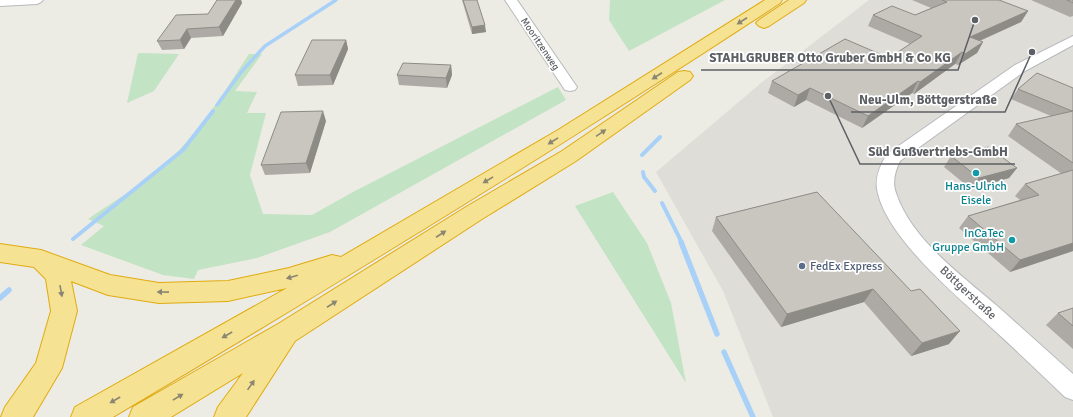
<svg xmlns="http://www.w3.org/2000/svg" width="1073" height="417" viewBox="0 0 1073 417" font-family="Signika,sans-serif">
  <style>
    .industrial { fill: #dfddd8 }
    .green { fill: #c2e3c4 }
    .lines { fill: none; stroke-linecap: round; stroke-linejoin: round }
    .stream-far2 { stroke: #a9d1f8; stroke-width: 3.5 }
    .stream-far1 { stroke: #a9d1f8; stroke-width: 4 }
    .stream { stroke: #a9d1f8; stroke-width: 5.5 }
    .minor-casing { stroke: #b6b9bd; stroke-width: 2 }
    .highway-casing { stroke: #e0ab11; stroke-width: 2 }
    .minor { fill: #fff; fill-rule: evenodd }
    .highway { fill: #f5e293; fill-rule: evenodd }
    .wall { fill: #adaaa5 }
    .shaded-wall { fill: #8d8b86 }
    .building { fill: #c9c6c0; stroke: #8d8b86 }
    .oneway { fill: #8a8671 }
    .culture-dot { fill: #0f9aa8; stroke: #fff; stroke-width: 1.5 }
    .service-dot { fill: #5c6f8a; stroke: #fff; stroke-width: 1.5 }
    .labels { text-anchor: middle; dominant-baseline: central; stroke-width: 3.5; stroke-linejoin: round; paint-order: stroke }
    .far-street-label { font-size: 10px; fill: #5c5f63; stroke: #fff }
    .culture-label { font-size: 12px; fill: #0d838f; stroke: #fff }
    .service-label { font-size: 12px; fill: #4e5e75; stroke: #fff; text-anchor: start }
    .street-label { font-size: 12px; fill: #5c5f63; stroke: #fff }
    .leader { fill: none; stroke: #5c5f63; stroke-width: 1.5 }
    .callout-dot { fill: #5c5f63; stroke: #fff; stroke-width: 1.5 }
    .callout-label { font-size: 13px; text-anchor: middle; font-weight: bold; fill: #5c5f63; stroke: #fff; stroke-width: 3.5; stroke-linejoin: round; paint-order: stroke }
  </style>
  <rect width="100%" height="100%" fill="#edece4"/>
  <path class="industrial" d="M869,0H1073V417H773L723,291L656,172L761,83Z"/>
  <path class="green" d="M610,0H725L629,51L609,20Z
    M138,53L179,54L154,91L127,103Z
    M249,54H262L235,91L257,92L247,113H266L250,175L263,214L312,215L353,192L558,87L566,100L330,232L257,258L198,270L194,279L163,275L81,245L104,226L88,219C120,197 155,177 181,148C207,120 228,86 249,54Z
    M613,192L647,243L671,303L686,383L575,206Z"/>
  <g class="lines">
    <path class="stream-far2" d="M217,105L242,71L265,46L336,0"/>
    <path class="stream-far1" d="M642,155L660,137
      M643,172L644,177L655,191
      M662,203L682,243
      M73,239L183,150L213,111"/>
    <path class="stream" d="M681,242L717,334
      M0,298L9,290
      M724,352L753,417"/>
    <g class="minor-casing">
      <path id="minor" d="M0,0H43L41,2L37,4L0,6Z
        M505,0H517L577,87L575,90L570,91L565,90Z
        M1073,36V45L1025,71L900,161C895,171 892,182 896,193C911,239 961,275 996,305C1022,328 1047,351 1073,374V400L1065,397C1041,374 1018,352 994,330C958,297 885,237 877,189C875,176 881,164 887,154L1015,65Z"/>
    </g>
    <g class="highway-casing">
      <path id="highway" d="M765,0H782L780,3C561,147 338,283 113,417H71L75,407L287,288L228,301L159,303L108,295L71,281L77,311L62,368L33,417H1L5,407L36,363L51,311L46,279L34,267L0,262V244L41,250L110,275L159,283L228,281L289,268L332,255L341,257L558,130Z
        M789,0H806L804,3L769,26L764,28L759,26L756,23L759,20Z
        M684,71L690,72L693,76L690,80L576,161L482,219L295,341L246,417H214L218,407L243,373L171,417H129L133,407L278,324L466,207L562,151L678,72Z"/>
    </g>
    <use href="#minor" class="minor"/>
    <use href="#highway" class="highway"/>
  </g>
  <path class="wall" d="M217,0H241L242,3L223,36L191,38L184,49L162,50L157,41L208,14Z
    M462,0H477L486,32L472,34Z
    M912,0H999L1028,11L1021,22L980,41L983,42L977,53L958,65L955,64L914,94L912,93L862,128L806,100L794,107L768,93L772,81L889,58L910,44L868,26L873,15H915L931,8Z
    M1031,0H1073V16L1070,17Z
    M346,40L348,49L333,85L298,86L295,75Z
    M451,65L452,75L447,88L399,85L397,75Z
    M1073,88V251L1010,272L959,228L968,216L1020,200L1015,196L1025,184L1062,174L1008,136L1016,124L1051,116L1011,99L1018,89Z
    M326,121L310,173L265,175L261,165Z
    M951,156L1017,168L1009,178L971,189L944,167Z
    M817,192L949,344L911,356L864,302L781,327L712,231L716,217Z
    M1073,308V349L1046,325L1058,313Z"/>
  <path class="shaded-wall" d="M236,0H241L242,3L223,36L219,27Z
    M1028,11L1021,22L963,48L970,37Z
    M485,25L486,32L472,34V27Z
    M187,29L191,38L184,49L180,40Z
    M346,40L348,49L333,85L330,75Z
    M983,42L977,53L958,65L965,54Z
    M962,52L955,64L914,94L920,82Z
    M451,65L452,75L447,88L446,78Z
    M918,81L912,93L862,128L868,116Z
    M810,88L806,100L794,107L798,95Z
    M323,111L326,121L310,173L306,163Z
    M1017,168L1009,178L971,189L979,178Z
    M1073,243V251L1010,272L1020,260Z
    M873,289L864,302L781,327L787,314Z
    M960,331L949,344L911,356L922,343Z"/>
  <path class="building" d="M217,0H236L219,27L187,29L180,40L157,41L176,15L208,14Z
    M463,0H477L485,25L472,27Z
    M942,0H999L1028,11L970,37L983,42L965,54L962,52L920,82L918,81L868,116L810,88L798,95L772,81L845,39L889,58L922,36L873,15L892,6L915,15L947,2Z
    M1067,0H1073V3Z
    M312,40H346L330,75H295Z
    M403,63L451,65L446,78L397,75Z
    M1037,73L1073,88V110L1072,111L1018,89Z
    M323,111L306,163L261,165L281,112Z
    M1073,111V163L1016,124Z
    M988,147L1017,168L979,178L951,156Z
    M1073,170V243L1020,260L968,216L1039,195L1025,184Z
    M817,192L911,291L920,289L960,331L922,343L873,289L787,314L716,217Z
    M1073,308V326L1058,313Z"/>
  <defs><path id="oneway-solid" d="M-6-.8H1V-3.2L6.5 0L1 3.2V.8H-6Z"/></defs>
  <g class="oneway">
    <use href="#oneway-solid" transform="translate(742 21) rotate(147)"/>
    <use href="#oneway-solid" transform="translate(657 76) rotate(147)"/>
    <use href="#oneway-solid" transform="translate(601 133) rotate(-34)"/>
    <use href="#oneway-solid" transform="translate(553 141) rotate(148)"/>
    <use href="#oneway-solid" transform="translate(488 180) rotate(149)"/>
    <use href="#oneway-solid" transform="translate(441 234) rotate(-33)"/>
    <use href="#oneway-solid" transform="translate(292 277) rotate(164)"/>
    <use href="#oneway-solid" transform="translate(61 291) rotate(80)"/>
    <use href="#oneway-solid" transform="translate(163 292) rotate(-179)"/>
    <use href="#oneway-solid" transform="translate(332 304) rotate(-33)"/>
    <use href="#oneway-solid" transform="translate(227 335) rotate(150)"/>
    <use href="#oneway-solid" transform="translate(251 385) rotate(-55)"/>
    <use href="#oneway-solid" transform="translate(178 397) rotate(-31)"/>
    <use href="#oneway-solid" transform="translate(115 400) rotate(150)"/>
  </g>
  <g class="culture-dot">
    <circle cx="976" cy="173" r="4"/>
    <circle cx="1012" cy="240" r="4"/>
  </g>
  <circle class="service-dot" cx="802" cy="266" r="4"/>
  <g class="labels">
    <g class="far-street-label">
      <text transform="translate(540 44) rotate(56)">Mooritzenweg</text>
    </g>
    <g class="culture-label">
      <text x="976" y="186">Hans-Ulrich<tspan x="976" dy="14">Eisele</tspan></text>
      <text x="1004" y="233" text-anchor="end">InCaTec<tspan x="1004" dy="14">Gruppe GmbH</tspan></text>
    </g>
    <g class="service-label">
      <text x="810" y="266">FedEx Express</text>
    </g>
    <g class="street-label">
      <text transform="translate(968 293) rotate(43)">Böttgerstraße</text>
    </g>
  </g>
  <path class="leader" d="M975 20L958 70H701M1032 52L1005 112H851M828 96L860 164H1015"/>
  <g class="callout-dot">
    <circle cx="975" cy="20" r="4"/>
    <circle cx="1032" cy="52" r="4"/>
    <circle cx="828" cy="96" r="4"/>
  </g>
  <g class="callout-label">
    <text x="830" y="62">STAHLGRUBER Otto Gruber GmbH &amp; Co KG</text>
    <text x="928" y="104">Neu-Ulm, Böttgerstraße</text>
    <text x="938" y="156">Süd Gußvertriebs-GmbH</text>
  </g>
</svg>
